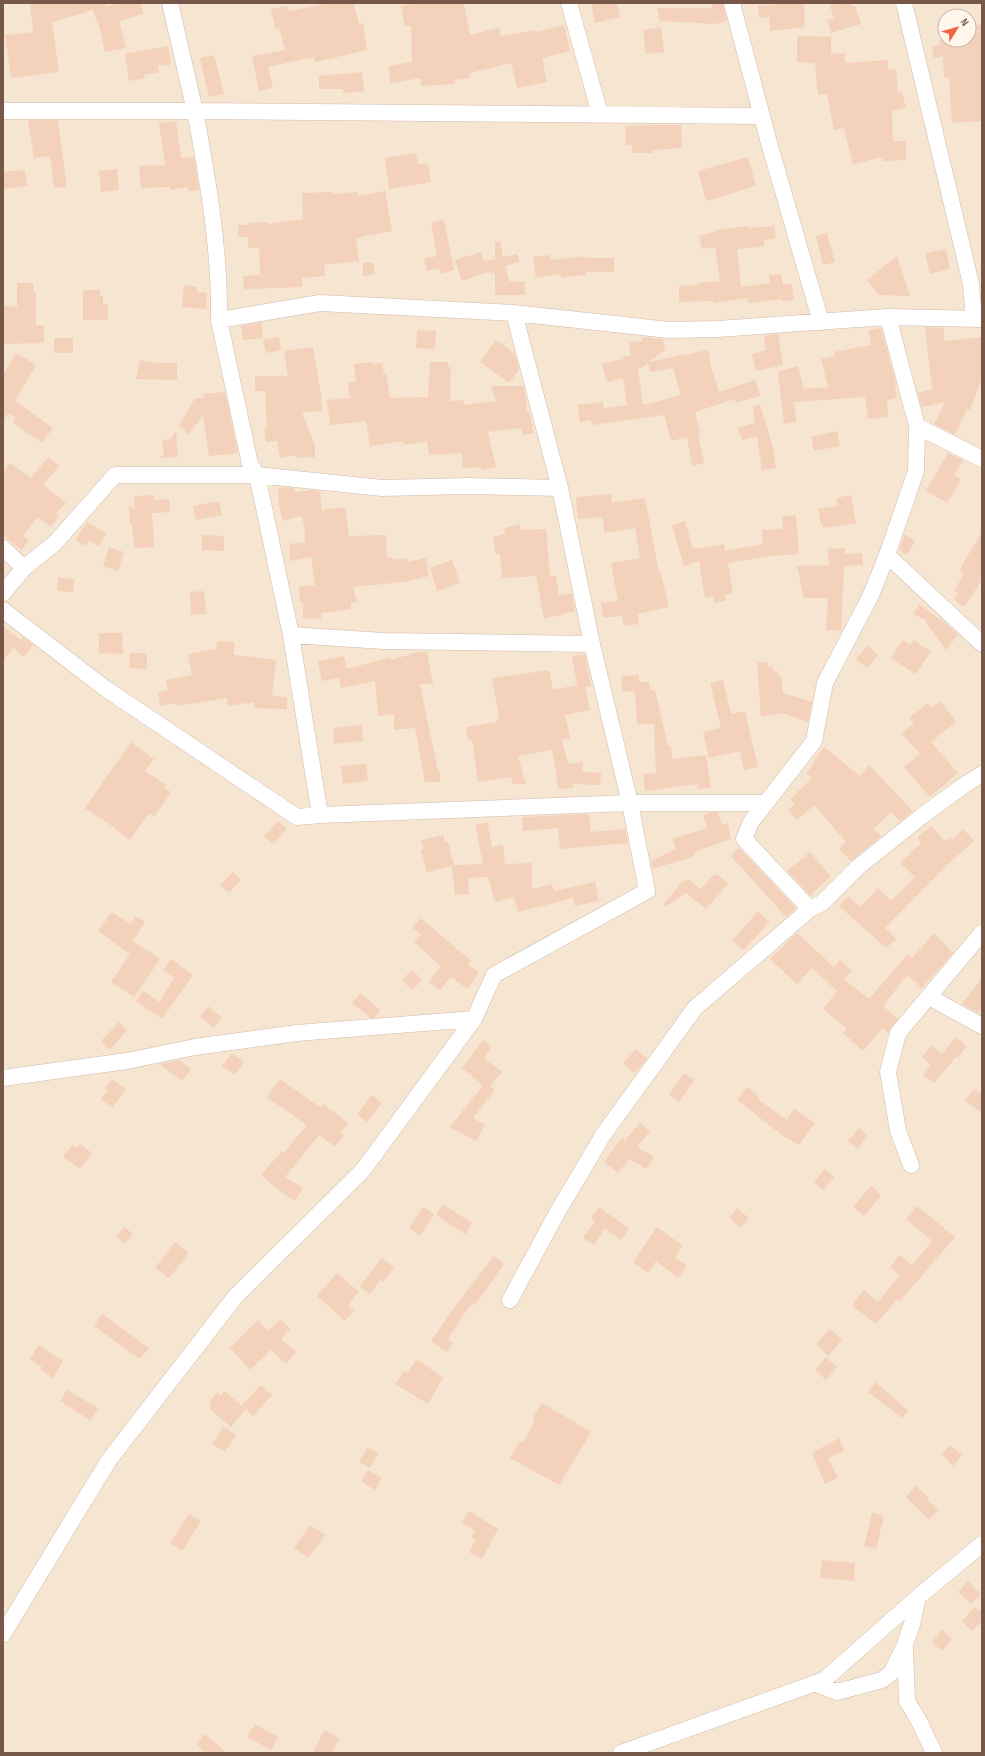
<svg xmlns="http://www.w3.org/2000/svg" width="985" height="1756" viewBox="0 0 985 1756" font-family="'Sofia Sans Condensed',sans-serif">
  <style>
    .residential { fill: #f5e5d1; fill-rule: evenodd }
    .building { fill: #f4d1ba; fill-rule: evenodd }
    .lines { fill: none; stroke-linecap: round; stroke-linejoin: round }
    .minor-casing { stroke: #d1bcac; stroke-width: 17 }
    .minor { stroke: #fff; stroke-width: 16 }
  </style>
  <rect width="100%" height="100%" fill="#fdf3e3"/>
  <path class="residential" d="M3,3H982V1753H3ZM945,16H969V40H945Z"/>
  <path class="building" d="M30,3H106V7L119,3H140L143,14L119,21L126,48L105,52L98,22L97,23L93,10L52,22L59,72L11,78L5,35L33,32Z
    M325,3H354L359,24L363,23L367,50L315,62L314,57L268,67L273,88L259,91L252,56L285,50L279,28H275L271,9L288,6L289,11L325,4Z
    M414,3H464L470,35L499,28L501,36L536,30L537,32L564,25L570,51L542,58L547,82L517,88L511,63L470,73V78L455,80V84L421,86V78L391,83L388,66L412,62L411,26L405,27L401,6Z
    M591,3H617L620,17L595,23Z
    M711,3H723L727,21L715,24L660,21L657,8H712Z
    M788,3H804L805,27L770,31L769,17L759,18L758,6Z
    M839,3H851L852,7L855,6L861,24L831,33L827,20L834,18L830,6Z
    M982,24V121L952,123L949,78H944L943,56L934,58L932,47L940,45L939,40H969V26Z
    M661,27L664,52L646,54L643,30Z
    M797,36L831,37V54L845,53V63L888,60V70L896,69L898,93L902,92L906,108L892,111L893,141H906V160L883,161V157L853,164L844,128L834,130L827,94L818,95L815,63L797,62Z
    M168,46L171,64L158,66L159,72L144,75L145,78L129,81L125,54Z
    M214,55L224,94L209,97L200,58Z
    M362,72L364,91L343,93V89H319V76Z
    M28,120H58L67,187L54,188L50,156L34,158Z
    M176,121L181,158L194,157L199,190L188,191L187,187L171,190L170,187L141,188L139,166L165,165L159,123Z
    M681,125L682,148L653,150V153H632V145H626L625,126Z
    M416,153L418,164L428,163L431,182L389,189L385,158Z
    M748,157L756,186L706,201L698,171Z
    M117,169L119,190L101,192L99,171Z
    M25,170L27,186L3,189V172Z
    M385,191L392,231L356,238L359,261L324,265L325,276L302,278V287L244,289L243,276L260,275L259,247L248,248V237H238V225H247V223L268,222V224L303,219L302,193L331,192V194L357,192L358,196Z
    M444,220L454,270L441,274L439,268L427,271L424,259L437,256L431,223Z
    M749,226V228L774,226L776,238L764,240V246L737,249L741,287L770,283L769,275L781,274L783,285L792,284L794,300L782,301V299L749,303L748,298L714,303V301L679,302V286L697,285V283L720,281L715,247L702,249L699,236L715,232V230Z
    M827,233L835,262L823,265L816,236Z
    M500,241L503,257L517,254L519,262L505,266L509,281L525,282V295H495V273L492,274L491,271L462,281L455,260L481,252L484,261L495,259V242Z
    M946,249L950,269L930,274L925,253Z
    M550,255V260L585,256V258H614V272H586L587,275L561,277V274L536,278L533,257Z
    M897,256L910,296L879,295L867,280Z
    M373,262L375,274L363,276V263Z
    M17,283H33L34,293H36V325H44V343L3,344V305L17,307Z
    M184,285L197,287V292L207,293L206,309L182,307Z
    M83,290H100V296H103V304H108V320H83Z
    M262,322L263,338L243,340L241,326Z
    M925,327L944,328V341L982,337V378L970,410L967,409L955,435L934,424L945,402L922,407L918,393L932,389Z
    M881,328L894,376L897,398L887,400L888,417L868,419L865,397L794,402L796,422L784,424L778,372L798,366L804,389L828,387L821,359L835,356L834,352L871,345L869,330Z
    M417,330L436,331L435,349L416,348Z
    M778,334L783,365L756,371L752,354L766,350L764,336Z
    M279,337L281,350L266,353L263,340Z
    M642,337L663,339L665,350L648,362L708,350L712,371L719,392L755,380L760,396L736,403L735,399L695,412L700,433L698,434L704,463L692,466L687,437L671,441L664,415L592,425L591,420L580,422L578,405L603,402L604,408L627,405L623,378L607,382L602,364L624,359L623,357L631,356L629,343L642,341ZM648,363L650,372L673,368L681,395L643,405L638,370Z
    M54,338H73V353H54Z
    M496,340L515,354L519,370L509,383L480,362Z
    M313,347L321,394L322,411L302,412L315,446V457L296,458V455L280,458L277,441L266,442L264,428L267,427L265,391H255V376H288L284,351Z
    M16,353L36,365L15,401L53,428L42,443L13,423L16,418L8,413L3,421V375Z
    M140,360L157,363H177V380L136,379Z
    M373,362V364L382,363L384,374H386L390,398L428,397L430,362H448V367H451L450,401L463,400L464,405L496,401L491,386H523L526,397L527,412L529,411L534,433L523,435L521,428L488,432L496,467L481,470V467L463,468L462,453L429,455L427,441L404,445L403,441L370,446L366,421L330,425L327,400L350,398L348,382L356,381L354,364Z
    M225,392L238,453L209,456L203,416L188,434L179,426L195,398H204L203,394Z
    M760,404L773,447L776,468L762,470L757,436L742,440L738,428L755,423L753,406Z
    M176,431L178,457L160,458L164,453L162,440L171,439Z
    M837,431L840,446L814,451L811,437Z
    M948,453L963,460L954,475L961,479L947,503L926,491Z
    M48,457L59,466L43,485L66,503L56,514L59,516L51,527L38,517L23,535L29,541L21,550L3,535V472L10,463L31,478Z
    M278,487L294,488V492L310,490L320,491L322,510L345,507L349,536L386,535L387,558L392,557L393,560L407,558L408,562L426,558L429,576L404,582L353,587L357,603H351V609L321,613V619L303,618V602H300L299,587L315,585L311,557L290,561L289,544L305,542V530L302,516L283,521L279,506Z
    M611,494L612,503L645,498L659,573H661L669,607L637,614L639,624L624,626L622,616L603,618L601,603L618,601L611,563L640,558L635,528L604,533L603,517L578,519L576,497Z
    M154,495L155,500L169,499L170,512L152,513L154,547L134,548L132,524H130L129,505L135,509L134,496Z
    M851,495L856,523L823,528L822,524H821L818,509L838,506L836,498Z
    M219,501L222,515L196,520L193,506Z
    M796,515L799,554L770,556L728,563L733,593L725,595L726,600L714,603L713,596L705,598L699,561L684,566L672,525L685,521L693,549L724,544L725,551L763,544L762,530L783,529L782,516Z
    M87,522L106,533L99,546L89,540L86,546L75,540Z
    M520,524L521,530L546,529L550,576H556L559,595L572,593L575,611L544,619L536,576L502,578L500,554L496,555L493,537L505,534L504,528Z
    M982,532V580L964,607L954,599L958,594L954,591L964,574L959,570Z
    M905,534L915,541L907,555L899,550Z
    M202,535L224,536V551L202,550Z
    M109,547L124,552L118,571L103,566Z
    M845,548V554L862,553L863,565L844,566L841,631L826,630L828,598H804L797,566L829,565L827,549Z
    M452,560L460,583L437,591L430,568Z
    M58,577L74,579L73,592L57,591Z
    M204,591L206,614L191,615L190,592Z
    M919,604L944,622L958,635L946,650L926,623L927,621L913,614Z
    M3,626L21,640L23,637L33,645L24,657L13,648L3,661Z
    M99,633H122L123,654L99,653Z
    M903,640L910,645L914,640L931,652L915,674L891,658Z
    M217,641L234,642V655L276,660L272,696L287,697V709L254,708V702L228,706L227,698L177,706L176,703L160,706L158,692L168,690L166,680L192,675L188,654L216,649Z
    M867,645L878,655L867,668L856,659Z
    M418,652H427L433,684H420L438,771H440V782H425L415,728L394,730V714L378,716L375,681L341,688L339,678L322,681L318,661L344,656L347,669L391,657V660Z
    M130,653H147V669L129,668Z
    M585,654L591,686L585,687L590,710L565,715L570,738L562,740L568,764L582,762L583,772L601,773L600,785L573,784V788L558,789L556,771L552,750L518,756L526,784H513L511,777L478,782L472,739L468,740L466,727L497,722V718H499L492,678L549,670L553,690L577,685L572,656Z
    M768,662V667L773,666V671H778V676H781L783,693L812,702L808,722L782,713L761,717L757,663Z
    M639,675V682H649L650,690H655L668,746H671L672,759L706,755L711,788L698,789L697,784L645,791L643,774L656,773L654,724H637L635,691L622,692L621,676Z
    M723,680L731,714L745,711L758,767L744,770L740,751L709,758L703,732L721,728L710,683Z
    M940,701L956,722L931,742L958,773L930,797L904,767L920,754L902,734L914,723L909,718L928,703L932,708Z
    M362,725L363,741L334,744L333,728Z
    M131,742L154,759L145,771L166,785L164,788L171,792L154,817L149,813L130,840L100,817L99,818L85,808Z
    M824,747L860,776L869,765L913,811L900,821L891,812L874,829L881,836L851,861L839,849L846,842L814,805L797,820L788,810L795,804L790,799L812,778L806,774L815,761L814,760Z
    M366,764L368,781L343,784L341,766Z
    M713,812H718L722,825L728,823L731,839L694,852L695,855L689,858L652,869L651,861L676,849L672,839L707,828L703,815Z
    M589,814L591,832L625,829L628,843L560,849L558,828L523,831L522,817Z
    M278,821L287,829L273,844L264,836Z
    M487,822L492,847L503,845L505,864L532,863V889L552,884L554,891L595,882L599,901L575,906L573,898L518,912L514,897L495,902L488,877L468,878L469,894L455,895L452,866L427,872L421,850L424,849L421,840L443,835L445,843L448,842L454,865L483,864L475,825Z
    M931,826L945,841L950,837L952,840L963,829L974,841L949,863L885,928L896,939L886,948L839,906L848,896L860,907L878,888L891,901L915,877L900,863L921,843L917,838Z
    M739,848L796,908L786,917L731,856Z
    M810,852L831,877L812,893L814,894L811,896L787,871Z
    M233,872L241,880L229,893L220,885Z
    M714,875H718L728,884L706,909L686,893L665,907L663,905L682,882L688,879L700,889Z
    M758,911L769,922L744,950L732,941Z
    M112,912L130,924L135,916L145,922L133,941L160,959L134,997L111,982L130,954L98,931Z
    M421,918L458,950L471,960L468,965L479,972L468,989L451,977L440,990L429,982L441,966L414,942L421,935L412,927Z
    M797,933L834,967L840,960L852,971L844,979L869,999L908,954L912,958L934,933L953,953L922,988L907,975L883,1006L898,1019L888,1033L883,1028L863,1051L843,1033L847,1029L823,1009L837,991L812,968L797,984L770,959Z
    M171,959L193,975L162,1019L136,1001L143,991L159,1002L174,978L163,970Z
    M411,970L422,979L413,990L402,981Z
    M982,978V1008L978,1013L962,1004Z
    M360,993L380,1010L375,1017L371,1018L352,1003Z
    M208,1006L222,1018L214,1028L200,1017Z
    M119,1022L127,1030L110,1050L101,1041Z
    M956,1037L967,1046L958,1058L956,1057L934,1083L923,1075L931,1065L922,1057L931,1045L942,1054Z
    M483,1040L492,1047L484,1058L502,1072L490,1086L495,1090L473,1118L485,1125L476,1141L450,1127L483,1085L462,1068Z
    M636,1049L647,1059L634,1073L623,1063Z
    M232,1053L244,1062L234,1075L222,1066Z
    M179,1060L191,1069L182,1081L160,1064Z
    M684,1073L694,1080L679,1102L669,1095Z
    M112,1079L126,1089L112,1108L101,1099L107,1091L105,1089Z
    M280,1079L321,1108L323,1104L348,1123L341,1133L344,1135L335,1147L319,1135L285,1177L303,1188L295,1201L277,1189L261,1175L282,1151L284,1153L307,1125L267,1097Z
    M747,1087L759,1097L758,1099L787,1120L794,1109L815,1123L799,1145L782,1135L737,1100Z
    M974,1089L982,1094V1113L965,1100Z
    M372,1095L382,1103L367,1122L357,1114Z
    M640,1123L650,1131L637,1147L654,1157L646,1169L629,1159L618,1173L604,1162L622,1138L625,1140Z
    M859,1128L868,1136L857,1149L848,1141Z
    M80,1144L92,1153L80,1169L63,1157L72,1145L77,1148Z
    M825,1169L834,1177L823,1190L814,1182Z
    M871,1186L881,1195L864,1216L853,1207Z
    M443,1204L472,1223L465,1234L436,1215Z
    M917,1206L955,1237L900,1301L897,1299L876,1324L852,1305L864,1290L878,1302L900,1275L890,1267L900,1255L912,1265L932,1241L906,1219Z
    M423,1207L434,1214L420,1236L409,1228Z
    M599,1207L629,1229L621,1240L605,1228L594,1245L583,1238L595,1221L591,1218Z
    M737,1208L749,1218L741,1228L729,1218Z
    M124,1227L133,1234L125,1244L116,1237Z
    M657,1227L683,1246L675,1257L687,1266L678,1278L656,1261L648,1273L633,1262Z
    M175,1242L189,1253L169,1278L155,1268Z
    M494,1256L504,1264L476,1304L474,1303L472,1306L470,1305L448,1339L453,1343L447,1352L431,1341L451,1312Z
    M382,1258L394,1268L383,1282L380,1280L370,1294L360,1286Z
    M337,1273L359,1292L348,1305L354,1311L345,1321L317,1296Z
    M102,1314L149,1348L140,1359L94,1326Z
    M281,1319L290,1329L281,1339L296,1352L286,1364L271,1350L250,1370L230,1348L258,1320L268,1331Z
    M830,1329L842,1340L828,1356L816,1344Z
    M39,1345L63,1361L53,1378L41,1370L42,1367L30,1359Z
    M826,1357L837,1367L826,1380L815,1370Z
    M417,1359L443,1378L428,1404L395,1384L404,1371L407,1373Z
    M876,1382L908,1411L902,1418L868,1392Z
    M261,1385L272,1395L253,1416L242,1405Z
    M67,1390L98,1408L90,1420L60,1401Z
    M224,1391L246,1409L231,1427L209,1408L212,1404L209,1402L218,1392L221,1395Z
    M542,1403L591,1432L559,1485L510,1458L520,1441L523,1443L535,1421L532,1419Z
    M223,1427L236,1435L225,1452L212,1444Z
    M839,1438L844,1451L828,1458L838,1478L825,1484L812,1453Z
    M950,1445L962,1455L953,1466L942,1454Z
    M368,1447L378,1453L370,1468L359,1462Z
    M368,1470L382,1478L375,1490L361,1481Z
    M916,1486L929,1498L927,1499L938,1510L929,1520L906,1497Z
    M469,1511L498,1529L482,1559L469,1552L476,1539L471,1537L475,1531L462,1523Z
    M872,1513L884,1516L876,1549L864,1546Z
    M189,1514L201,1521L182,1551L170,1543Z
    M310,1525L325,1535L308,1558L294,1548Z
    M822,1560L855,1563L854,1581L820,1578Z
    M968,1581L981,1594L971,1604L958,1592Z
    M975,1607L982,1613V1621L972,1631L962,1621Z
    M942,1630L952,1639L942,1651L932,1642Z
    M255,1724L278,1737L271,1750L247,1737Z
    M324,1730L339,1738L332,1753H313Z
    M205,1734L227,1753H206L196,1744Z"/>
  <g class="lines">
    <g class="minor-casing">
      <path id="minor" d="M569,3L600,114
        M732,3L769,143L821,322
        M904,3L971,284L974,319
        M3,111H195L170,3
        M888,317L917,426L916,471L887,555L982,644
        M219,320C220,250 208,180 195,111L761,116
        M917,426L982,459
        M3,548L24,568L55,543L115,475H257L382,488L469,486L560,488
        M3,593L24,568
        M3,610L106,689L297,817L320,815
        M291,635L384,641L592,644
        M766,803H630L320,815L291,635L257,475L250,464L219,320L320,303L514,313L669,330L717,329L888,317L982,319
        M810,909L744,839L751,822L814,741L825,683L871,595L887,555
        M929,997L982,1026
        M3,1078L127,1061L195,1047L297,1033L474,1019
        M911,1165L898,1131L888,1072L898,1033L982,933
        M510,1300L557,1213L603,1135L695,1008L810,909L822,903L858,867L922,816L960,788L982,774
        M3,1634L109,1460L235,1297L363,1170L474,1019L494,975L647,891L630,803L592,644L560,488L514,313
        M905,1649L907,1701L919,1721L934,1753
        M814,1683L837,1692L882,1680L891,1673L904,1647L912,1624L918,1597
        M621,1753L824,1680L918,1597L982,1544"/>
    </g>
    <use href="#minor" class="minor"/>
  </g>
  <rect width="985" height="1756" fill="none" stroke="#775848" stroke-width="8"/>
  <g transform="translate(957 28) rotate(53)"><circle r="19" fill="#fff7eb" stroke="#c9b7aa"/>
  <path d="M0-3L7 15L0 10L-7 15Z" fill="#ed6742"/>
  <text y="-6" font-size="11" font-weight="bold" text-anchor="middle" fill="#775848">N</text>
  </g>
</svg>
